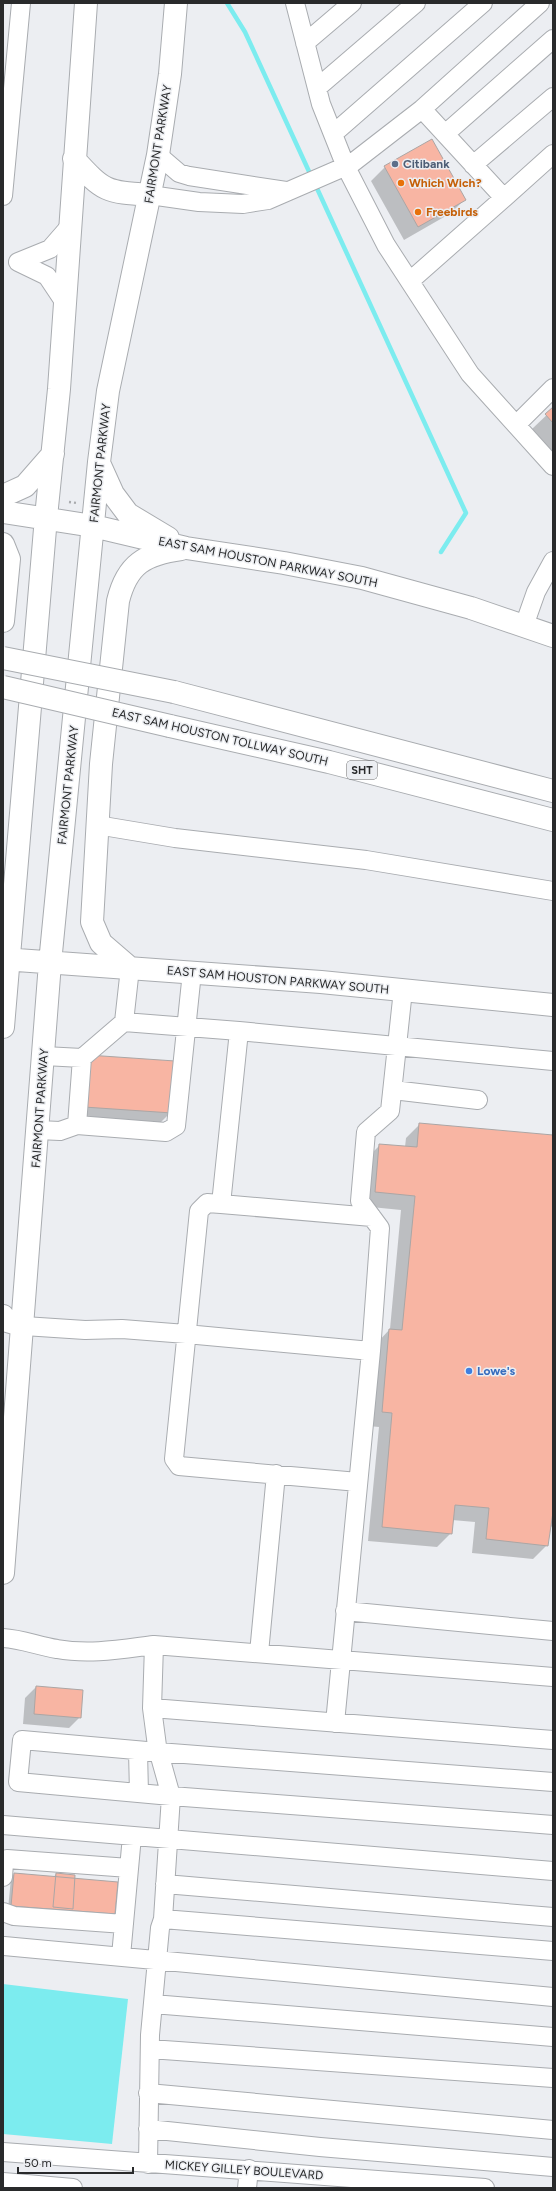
<svg xmlns="http://www.w3.org/2000/svg" width="556" height="2191" viewBox="0 0 556 2191" font-family="Figtree,sans-serif">
  <style>
    .water { fill: #7cecef }
    .shadow { fill: #0003 }
    .lines { fill: none; stroke-linecap: round; stroke-linejoin: round }
    .stream { stroke: #7cecef; stroke-width: 4.5 }
    .building { fill: #f8b5a3; stroke: #aba6a5 }
    .minor-casing { stroke: #a9acb0; stroke-width: 20 }
    .major-casing { stroke: #a9acb0; stroke-width: 24 }
    .highway-casing { stroke: #a9acb0; stroke-width: 24 }
    .path { stroke: #a9abae; stroke-width: 2.5; stroke-dasharray: 2 3; stroke-linecap: butt }
    .minor { stroke: #fff; stroke-width: 18 }
    .major { stroke: #fff; stroke-width: 22 }
    .highway { stroke: #fff; stroke-width: 22 }
    .highway-bridge-casing { stroke: #a9acb0; stroke-width: 24; stroke-linecap: butt }
    .highway-bridge { stroke: #fff; stroke-width: 22 }
    .service-dot { fill: #5c6f8a; stroke: #eceef2; stroke-width: 1.5 }
    .food-dot { fill: #e8710a; stroke: #eceef2; stroke-width: 1.5 }
    .shop-dot { fill: #3f7fe0; stroke: #eceef2; stroke-width: 1.5 }
    .labels { text-anchor: middle; dominant-baseline: central; stroke-width: 3; stroke-linejoin: round; paint-order: stroke }
    .shield { fill: #eceef2; stroke: #646567; stroke-width: 1 }
    .shield-label { font-size: 11px; font-weight: bold; fill: #292a2b }
    .street-label { font-size: 12px; fill: #292a2b; stroke: #eceef2 }
    .service-label { font-size: 12px; font-weight: bold; fill: #4e5e75; stroke: #eceef2; text-anchor: start }
    .food-label { font-size: 12px; font-weight: bold; fill: #c56008; stroke: #eceef2; text-anchor: start }
    .shop-label { font-size: 12px; font-weight: bold; fill: #366cbe; stroke: #eceef2; text-anchor: start }
  </style>
  <rect width="100%" height="100%" fill="#eceef2"/>
  <path class="water" d="M3,1984L128,1999L112,2144L3,2134Z"/>
  <path class="shadow" d="M431,141L465,199L451,213L404,240L371,181L385,167Z
    M553,409V453L532,429Z
    M74,1070L171,1112L157,1126L71,1120Z
    M420,1124L553,1136V1527L549,1526L547,1545L533,1559L472,1553L475,1522L452,1520L451,1533L437,1547L368,1541L379,1427L368,1426L376,1344L390,1329L401,1210L361,1206L366,1159L380,1145L405,1147L406,1138Z
    M36,1687L80,1717L69,1728L23,1724L25,1698Z
    M14,1874L53,1878L56,1874L74,1880L114,1914L111,1917L8,1909L11,1878Z"/>
  <g class="lines">
    <path class="stream" d="M227,3L245,32L312,178
      M315,184L466,513L441,552"/>
  </g>
  <path class="building" d="M432,139L466,200L418,227L384,166Z
    M553,407V423L545,414Z
    M88,1055L175,1061L172,1113L84,1107Z
    M419,1123L553,1135V1512L548,1546L486,1539L489,1508L455,1505L452,1534L382,1527L392,1413L382,1412L389,1329L402,1330L415,1196L375,1192L379,1144L417,1147Z
    M36,1686L83,1690L81,1718L34,1714Z
    M14,1873L118,1882L115,1914L11,1906Z
    M56,1873L75,1875L73,1909L53,1907Z"/>
  <g class="lines">
    <g class="minor-casing">
      <path id="minor" d="M295,3L321,104L346,167L386,245L470,374L553,466
        M305,43L352,3
        M317,88L416,3
        M422,109L504,198L553,154
        M333,134L483,3
        M445,134L553,39
        M158,155L179,173L189,176L286,191
        M473,165L553,97
        M150,195L199,202L243,204L268,200L351,164L422,109L540,3
        M3,196L21,3
        M410,281L504,198
        M65,303L47,276L18,262L50,249L70,226
        M516,425L553,388
        M524,626L536,592L553,561
        M97,825L175,838L366,860L553,891
        M124,1022L130,968
        M44,1056L82,1058
        M393,1090L478,1100
        M77,1125L166,1132L176,1126L192,972
        M38,1130L60,1131L77,1125L82,1058L124,1022L239,1031
        M221,1204L372,1217
        M24,1326L85,1330L122,1329L186,1334L371,1351
        M358,1482L179,1466L174,1459L199,1211L207,1203L221,1204L239,1031L553,1061
        M345,1611L553,1631
        M3,1638C22,1639 38,1646 57,1649C90,1655 122,1649 154,1645L553,1677
        M259,1653L276,1474
        M152,1708L553,1740
        M335,1723L371,1351L380,1228L360,1201L366,1132L390,1111L403,990
        M138,1751L139,1793
        M553,1782L158,1752L22,1740L18,1782L171,1796L553,1825
        M3,1825L553,1871
        M3,1877L4,1863L7,1859L129,1868
        M165,1884L553,1917
        M3,1912L14,1916L124,1924
        M163,1919L553,1951
        M4,1946L553,1997
        M121,1956L132,1836
        M153,2004L553,2037
        M150,2049L553,2078
        M148,2093L553,2130
        M148,2129L320,2147L553,2167
        M3,2152L485,2188
        M148,2164L150,2035L160,1928L163,1919L171,1796L157,1746L152,1708L154,1645
        M3,2182L73,2188
        M247,2188L249,2169"/>
    </g>
    <g class="major-casing">
      <path id="major" d="M74,159C104,192 106,192 150,195
        M99,463L113,494L128,514L168,538
        M3,496L25,486L53,454
        M3,512L93,526L186,548L284,563L362,578L471,608L553,636
        M3,544L9,559L3,621
        M3,959L321,982L553,1005
        M130,968L101,943L92,922L101,764L118,601C127,564 145,554 181,549
        M3,1027L46,517L59,389L86,3
        M3,1316L7,1321L24,1326
        M3,1573L50,963L99,462L108,391L158,155L170,74L176,3"/>
    </g>
    <g class="highway-casing">
      <path id="highway" d="M174,692L553,791
        M170,726L329,762L553,820"/>
    </g>
    <path class="path" d="M69,502L77,503"/>
    <use href="#minor" class="minor"/>
    <use href="#major" class="major"/>
    <use href="#highway" class="highway"/>
    <g class="highway-bridge-casing">
      <path id="highway-bridge" d="M3,658L174,692
        M3,687L170,726"/>
    </g>
    <use href="#highway-bridge" class="highway-bridge"/>
  </g>
  <circle class="service-dot" cx="395" cy="164" r="4"/>
  <g class="food-dot">
    <circle cx="401" cy="183" r="4"/>
    <circle cx="418" cy="212" r="4"/>
  </g>
  <circle class="shop-dot" cx="469" cy="1371" r="4"/>
  <g class="labels">
    <rect class="shield" x="347" y="761" width="30" height="18" rx="3"/>
    <g class="shield-label">
      <text x="362" y="770">SHT</text>
    </g>
    <g class="street-label">
      <text transform="translate(158 144) rotate(-81)">FAIRMONT PARKWAY</text>
      <text transform="translate(100 463) rotate(-84)">FAIRMONT PARKWAY</text>
      <text transform="translate(268 562) rotate(11)">EAST SAM HOUSTON PARKWAY SOUTH</text>
      <text transform="translate(220 737) rotate(13)">EAST SAM HOUSTON TOLLWAY SOUTH</text>
      <text transform="translate(68 785) rotate(-84)">FAIRMONT PARKWAY</text>
      <text transform="translate(278 980) rotate(5)">EAST SAM HOUSTON PARKWAY SOUTH</text>
      <text transform="translate(40 1108) rotate(-86)">FAIRMONT PARKWAY</text>
      <text transform="translate(244 2170) rotate(4)">MICKEY GILLEY BOULEVARD</text>
    </g>
    <g class="service-label">
      <text x="403" y="164">Citibank</text>
    </g>
    <g class="food-label">
      <text x="409" y="183">Which Wich?</text>
      <text x="426" y="212">Freebirds</text>
    </g>
    <g class="shop-label">
      <text x="477" y="1371">Lowe's</text>
    </g>
  </g>
  <rect width="556" height="2191" fill="none" stroke="#292a2b" stroke-width="8"/>
  <path d="M18 2167v6h115v-6" fill="none" stroke="#292a2b" stroke-width="2"/>
  <text x="24" y="2167" font-size="12" fill="#292a2b" stroke="#eceef2" stroke-width="3" paint-order="stroke">50 m</text>
</svg>
